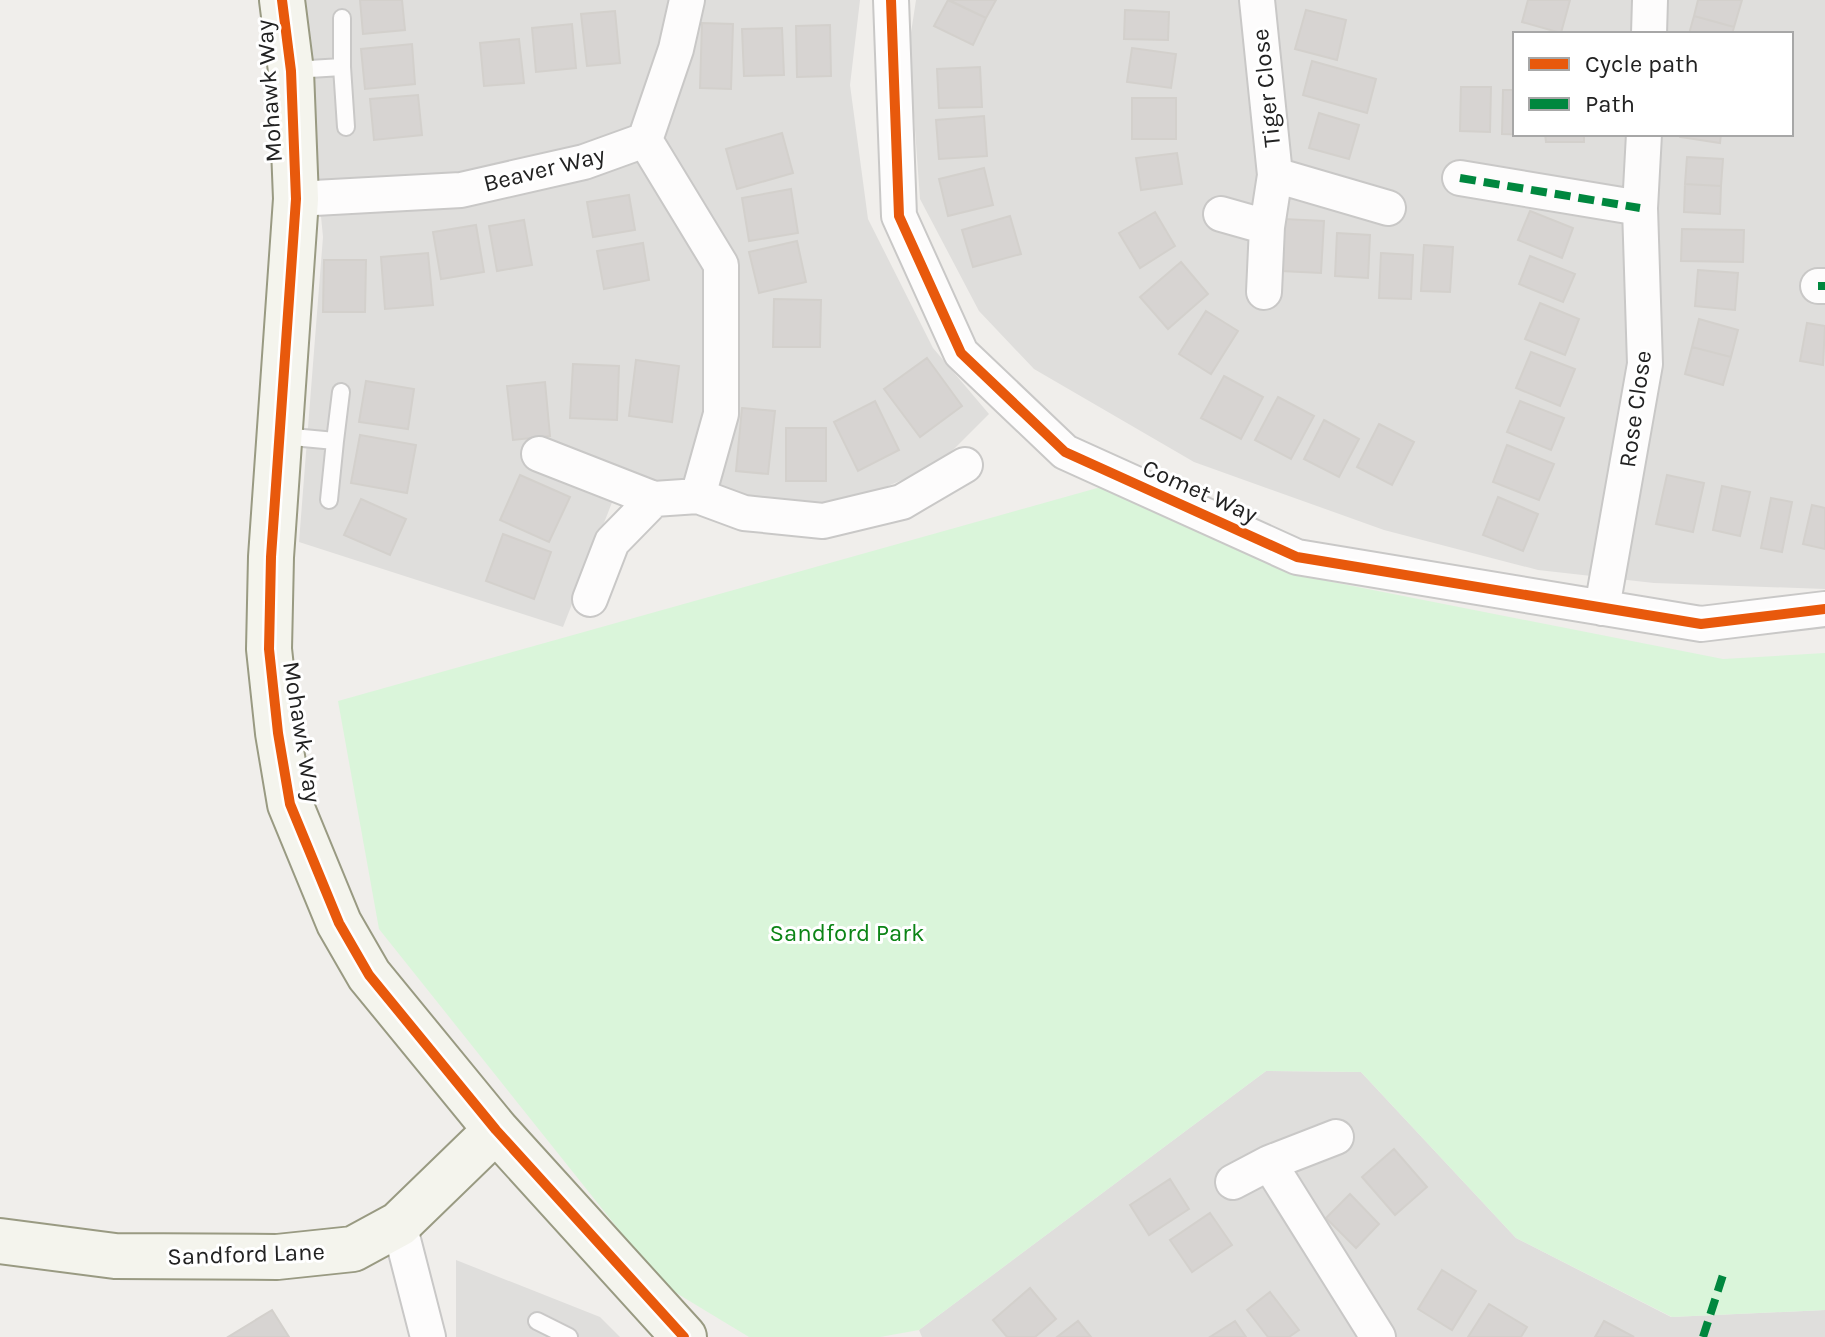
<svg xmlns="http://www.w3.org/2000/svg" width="1825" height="1337" viewBox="0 0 1825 1337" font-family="Karla,sans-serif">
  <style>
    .residential { fill: #dfdedc; fill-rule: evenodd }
    .park { fill: #daf5da }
    .building { fill: #d7d4d2; stroke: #d3d0cc; stroke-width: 2 }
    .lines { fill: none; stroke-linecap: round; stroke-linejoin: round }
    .lane-casing { stroke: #c9c8c7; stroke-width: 20 }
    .street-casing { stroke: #c9c8c7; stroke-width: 38 }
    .secondary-casing { stroke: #999a82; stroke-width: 48 }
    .lane { stroke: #fdfcfc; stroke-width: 16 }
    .street { stroke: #fdfcfc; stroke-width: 34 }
    .secondary { stroke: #f4f4ed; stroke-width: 44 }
    .quiet { stroke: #00873e; stroke-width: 8; stroke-dasharray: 16 8; stroke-linecap: butt }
    .cycleway-casing { stroke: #fff; stroke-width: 15 }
    .cycleway { stroke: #e8590c; stroke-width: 10 }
    .labels { text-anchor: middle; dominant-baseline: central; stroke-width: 6; stroke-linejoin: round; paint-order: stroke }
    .street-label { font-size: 24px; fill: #222; stroke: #fff }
    .park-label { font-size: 24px; fill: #0c8416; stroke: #fff }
  </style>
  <rect width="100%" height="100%" fill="#f0eeeb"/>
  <path class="residential" d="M300,0H860L850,85L868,219L933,348L989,414L938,465L828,511L741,501L624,472L563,627L299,542L323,237Z
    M916,0H1825V589L1654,583L1538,570L1384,530L1194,462L1034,369L979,311L920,199L909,46ZM1515,34H1791V134H1515Z
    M1266,1071L1361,1072L1516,1238L1671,1317L1825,1310V1337H922L919,1330Z
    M456,1260L600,1317L620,1337H456Z"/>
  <path class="park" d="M1108,485L1307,577L1723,659L1825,653V1310L1672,1317L1516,1238L1361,1072L1266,1071L919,1330L880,1337H749L663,1285L379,929L338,701Z"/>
  <path class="building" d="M360,0H402L405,30L363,34Z
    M948,0L986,18L973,45L934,26Z
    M949,0H996L986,18Z
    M1528,0H1570L1561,33L1522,22Z
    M1698,0H1742L1734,27L1694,16Z
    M1125,10L1169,12L1168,40L1124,39Z
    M1306,10L1346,20L1337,60L1295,49Z
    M615,11L620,63L587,66L581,14Z
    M1694,16L1734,27L1732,34H1689Z
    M702,23L733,24L731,89L700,88Z
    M572,24L576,68L536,72L532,28Z
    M830,25L831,76L797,77L796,26Z
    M782,28L784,75L744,76L742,29Z
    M519,39L524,83L484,86L480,43Z
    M412,44L415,84L365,89L361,49Z
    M1132,48L1176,54L1171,88L1127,82Z
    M1312,61L1376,79L1367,113L1303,95Z
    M980,67L982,107L939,108L937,69Z
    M1461,87H1491L1490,132L1460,131Z
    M1503,90H1515V134L1534,135L1502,134Z
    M418,95L422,135L374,140L370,99Z
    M1132,98H1176V139H1132Z
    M1319,113L1359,125L1349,159L1309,148Z
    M984,116L987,156L939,159L936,120Z
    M782,133L793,173L737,189L726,149Z
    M1545,134H1584V142H1546Z
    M1680,134H1721L1720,143L1680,137Z
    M1177,153L1182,184L1141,190L1136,158Z
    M1687,157L1723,159L1721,186L1685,184Z
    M984,168L993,205L948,216L939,179Z
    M1685,184L1721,186L1720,214L1684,212Z
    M791,189L798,233L749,241L742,198Z
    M629,195L635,230L593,237L587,202Z
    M1530,211L1573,228L1562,258L1518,240Z
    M1155,212L1175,246L1140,268L1119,233Z
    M1010,216L1021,254L973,267L962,230Z
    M1283,219L1324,221L1321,273L1281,271Z
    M524,220L532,265L497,271L489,226Z
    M476,225L484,272L441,279L433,232Z
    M1682,229L1744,230L1743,262L1681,261Z
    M1337,233L1370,235L1368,278L1335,276Z
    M797,241L806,282L759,293L749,252Z
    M643,243L649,280L604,289L597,251Z
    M1424,245L1453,247L1450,292L1421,291Z
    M428,253L433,305L385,309L381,257Z
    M1381,253L1413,255L1411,299L1379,298Z
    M1530,256L1575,274L1563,302L1519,284Z
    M324,260H366L365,312H323Z
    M1181,262L1208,294L1168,329L1140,297Z
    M1698,270L1738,273L1735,310L1695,306Z
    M774,299L821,300L820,347H773Z
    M1540,303L1579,319L1565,355L1525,339Z
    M1206,311L1238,331L1211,374L1179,354Z
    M1699,319L1738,330L1731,357L1692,347Z
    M1807,323L1825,326L1823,365L1800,361Z
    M1692,347L1731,357L1723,385L1685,374Z
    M1531,352L1575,369L1560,406L1516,388Z
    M927,358L962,406L920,437L884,389Z
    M636,360L679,366L672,422L629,416Z
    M573,364L619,366L617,420L570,418Z
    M1224,376L1263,397L1241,439L1201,418Z
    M366,381L414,389L408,429L359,422Z
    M545,382L550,436L513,440L507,386Z
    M1278,397L1314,416L1291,459L1255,440Z
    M875,401L899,450L858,471L834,422Z
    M1520,401L1564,418L1551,450L1507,432Z
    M742,408L775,411L768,474L736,471Z
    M1324,420L1359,439L1339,477L1304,459Z
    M1379,424L1414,442L1392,485L1357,467Z
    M786,428H826V481H786Z
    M360,435L416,445L407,493L351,483Z
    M1507,445L1554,464L1539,500L1493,482Z
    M520,475L570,497L549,542L500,520Z
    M1667,475L1704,483L1693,532L1656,524Z
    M1722,486L1750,492L1740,536L1713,530Z
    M1498,497L1538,514L1523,551L1483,535Z
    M1771,498L1792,502L1782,552L1761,548Z
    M361,499L406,519L390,555L344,535Z
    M1812,505L1825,508V549L1803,544Z
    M503,534L551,552L534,599L486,581Z
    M1394,1149L1427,1187L1395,1215L1362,1177Z
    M1170,1179L1189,1209L1149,1235L1130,1205Z
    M1350,1194L1379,1224L1356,1248L1326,1218Z
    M1210,1213L1232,1245L1192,1272L1170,1240Z
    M1442,1270L1476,1291L1452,1330L1418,1309Z
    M1030,1288L1056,1319L1035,1337H1007L993,1320Z
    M1270,1292L1299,1330L1289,1337H1268L1247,1310Z
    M1489,1304L1527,1327L1521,1337H1468Z
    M272,1310L289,1337H228Z
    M1078,1321L1091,1337H1057Z
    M1235,1321L1246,1337H1210Z
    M1604,1321L1634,1337H1595Z"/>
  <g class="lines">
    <g class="lane-casing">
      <path id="lane" d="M342,67L346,127
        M293,70L342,67V18
        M282,436L335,441L341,392
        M329,500L335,441
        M537,1321L569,1337"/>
    </g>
    <g class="street-casing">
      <path id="street" d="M891,0L899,216L961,353L1065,452L1297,557L1701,624L1825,609
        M1257,0L1275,175L1267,227L1264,292
        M1649,34L1650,0
        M1275,175L1388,208
        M1460,178L1640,208
        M296,199L461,190L584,162L645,140L676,49L687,0
        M1221,214L1267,227
        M1818,286H1825
        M539,454L654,499
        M698,496L744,513L823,521L902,502L965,465
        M590,599L612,542L654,499L698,496L721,414V265L645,140
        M1602,608L1645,364L1640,208L1644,134
        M1269,1163L1336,1137
        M1233,1182L1269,1163L1378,1337
        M399,1224L428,1337"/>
    </g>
    <g class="secondary-casing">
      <path id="secondary" d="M282,0L291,71L296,199L271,557L269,649L278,733L290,804L339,923L369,975L496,1130L684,1337
        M0,1241L115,1256L277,1257L353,1249L399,1224L496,1130"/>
    </g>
    <use href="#lane" class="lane"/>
    <use href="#street" class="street"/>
    <use href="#secondary" class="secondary"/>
    <path class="quiet" d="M1460,178L1640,208
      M1818,286H1825
      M1703,1337L1723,1275"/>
    <g class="cycleway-casing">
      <path id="cycleway" d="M282,0L291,71L296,199L271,557L269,649L278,733L290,804L339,923L369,975L496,1130L684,1337
        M891,0L899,216L961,353L1065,452L1297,557L1701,624L1825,609"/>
    </g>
    <use href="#cycleway" class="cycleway"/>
  </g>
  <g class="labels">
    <g class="street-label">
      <text transform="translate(1266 88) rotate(-96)">Tiger Close</text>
      <text transform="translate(269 91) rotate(-94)">Mohawk Way</text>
      <text transform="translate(544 169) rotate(-14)">Beaver Way</text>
      <text transform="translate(1635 409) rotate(-82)">Rose Close</text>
      <text transform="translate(1200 491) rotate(24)">Comet Way</text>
      <text transform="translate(302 732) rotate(81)">Mohawk Way</text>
      <text transform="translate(246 1254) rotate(-2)">Sandford Lane</text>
    </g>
    <g class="park-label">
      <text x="847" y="933">Sandford Park</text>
    </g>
  </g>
  <rect x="1513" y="32" width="280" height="104" fill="#ffffff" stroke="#a7a7a7" stroke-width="2"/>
  <rect x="1529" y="58" width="40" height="12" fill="#e8590c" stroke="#a7a7a7" stroke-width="2"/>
  <text x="1585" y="72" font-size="24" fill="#222222">Cycle path</text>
  <rect x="1529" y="98" width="40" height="12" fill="#00873e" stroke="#a7a7a7" stroke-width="2"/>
  <text x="1585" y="112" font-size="24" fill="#222222">Path</text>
</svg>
